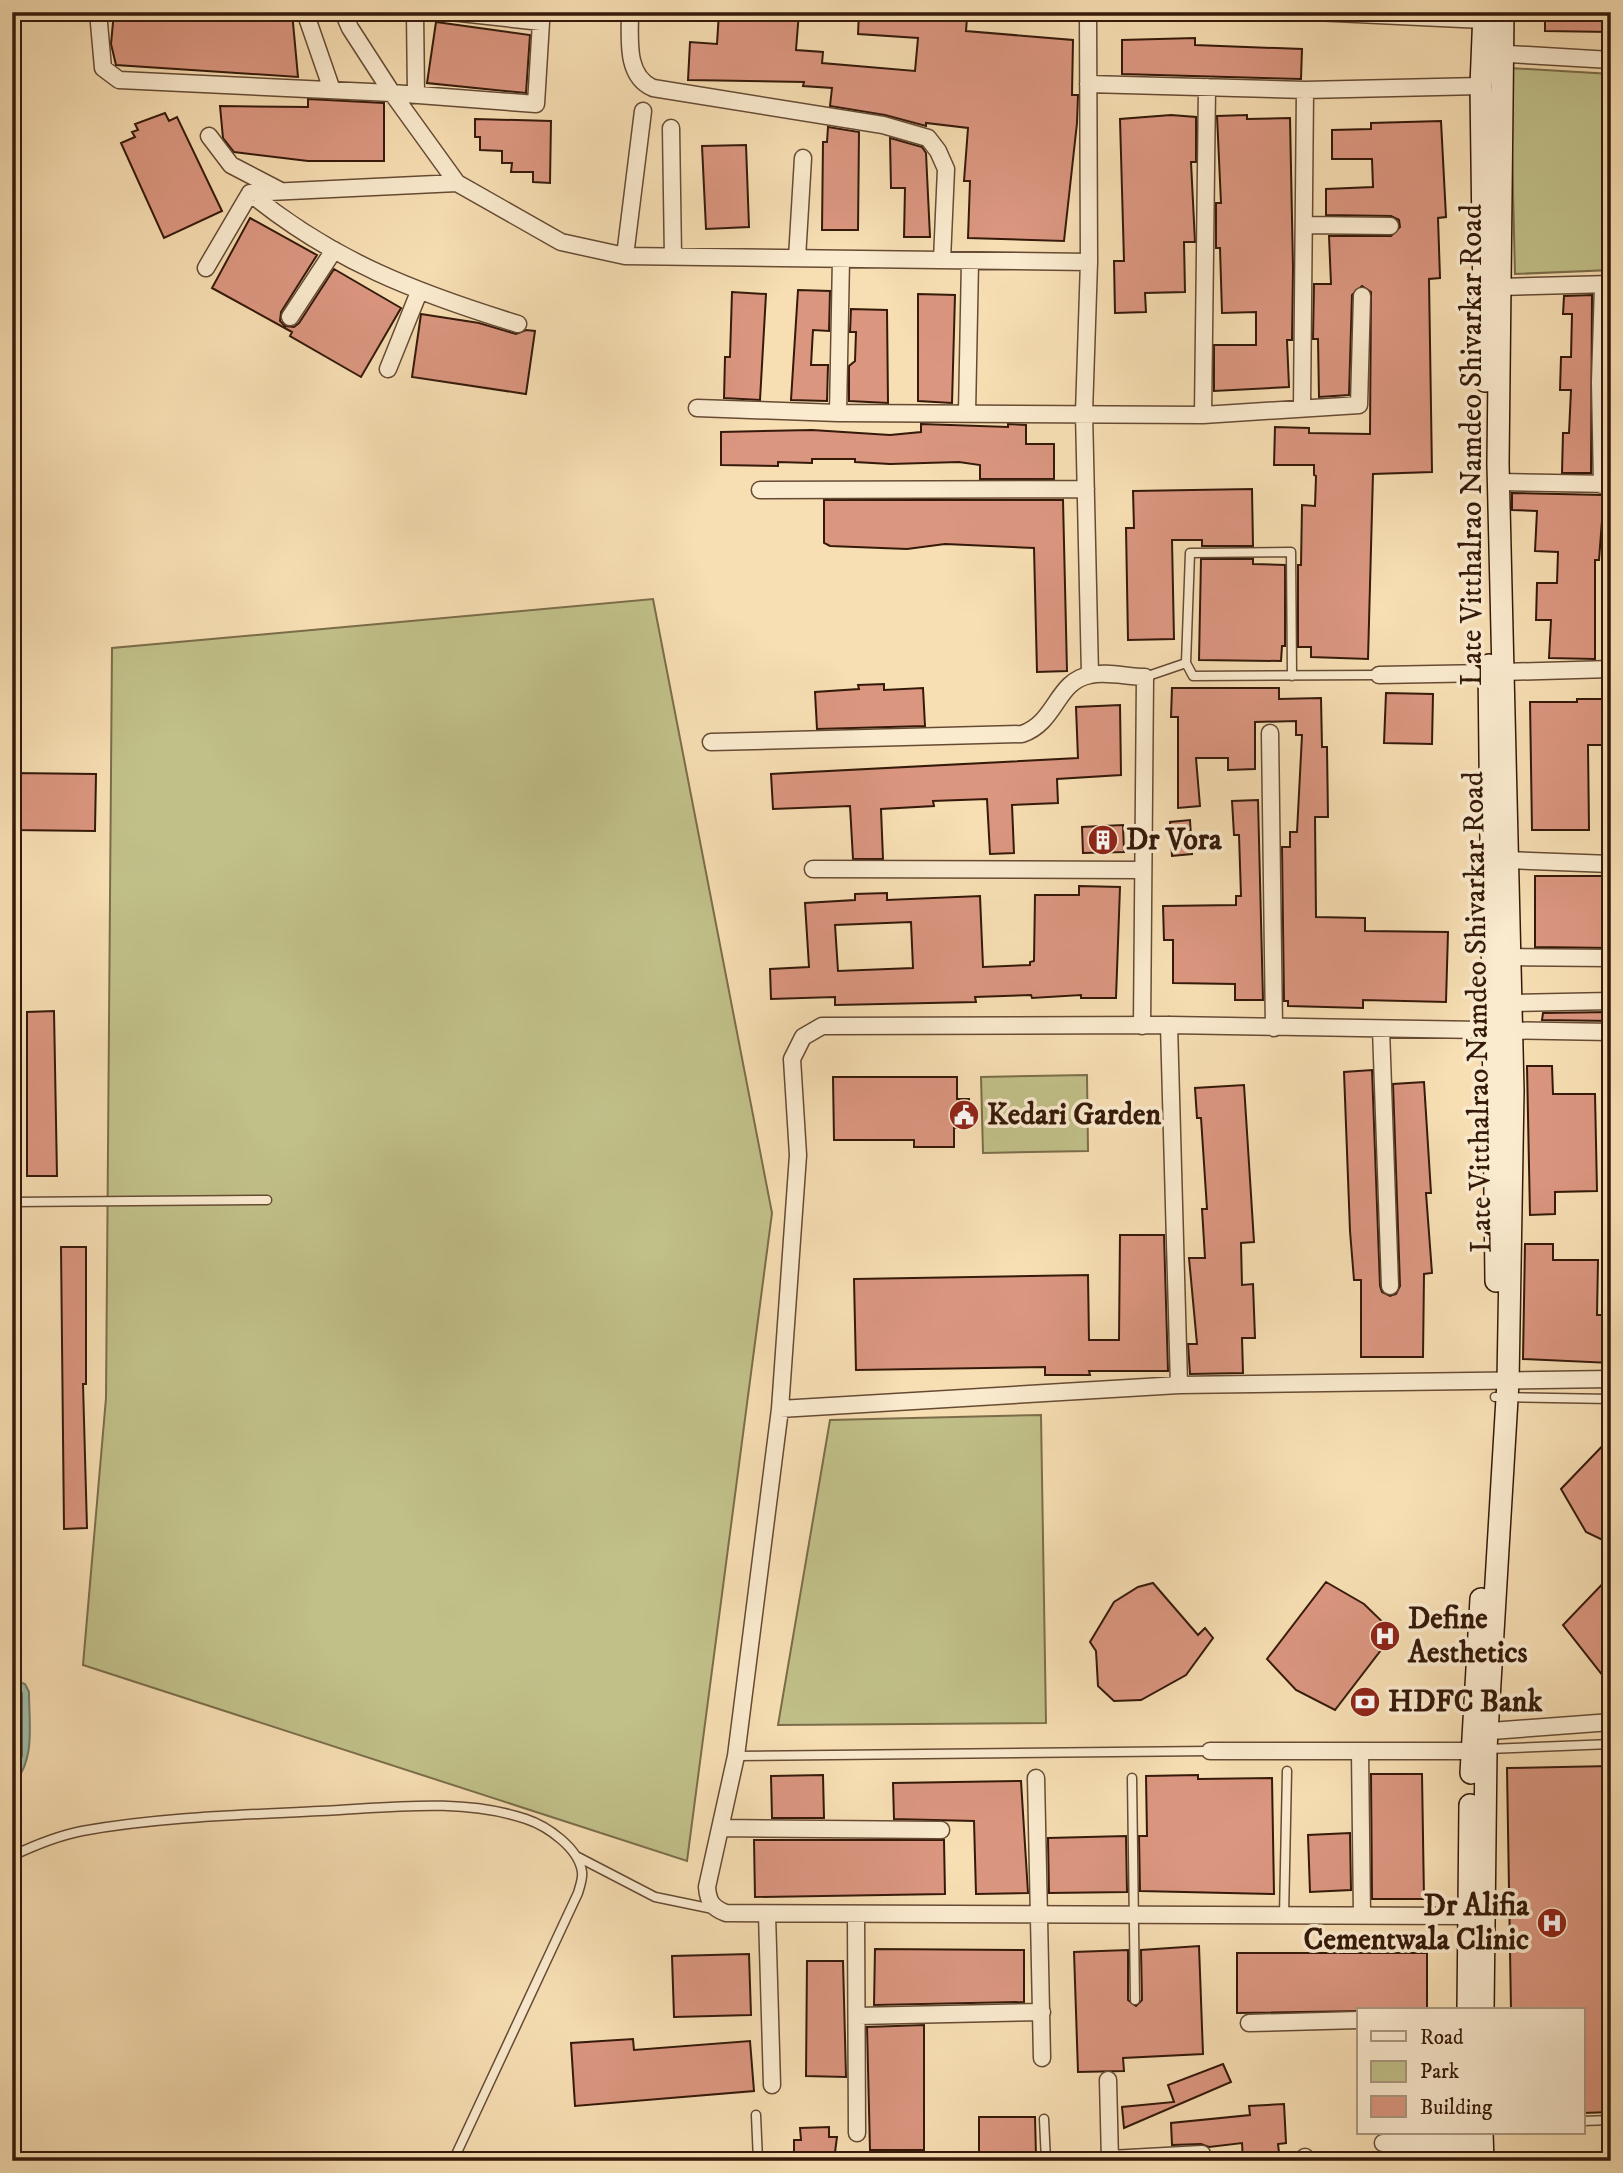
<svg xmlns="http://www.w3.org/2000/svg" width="1623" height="2173" viewBox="0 0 1623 2173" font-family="'IM FELL DW Pica',serif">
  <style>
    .green { fill: #c1c089; stroke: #7b6d4a; stroke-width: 2 }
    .water { fill: #9ebca8; stroke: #747b69; stroke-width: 2 }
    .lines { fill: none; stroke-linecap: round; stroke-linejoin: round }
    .shore { stroke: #6a6b59; stroke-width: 2 }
    .building { fill: #db9680; stroke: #351a0a; stroke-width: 2; fill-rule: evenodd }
    .service-casing { stroke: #664b34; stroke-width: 11 }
    .minor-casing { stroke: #664b34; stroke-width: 19 }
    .secondary-casing { stroke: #351a0a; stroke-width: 24 }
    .service { stroke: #faeace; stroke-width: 8 }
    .minor { stroke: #faeace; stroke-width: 16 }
    .secondary { stroke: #faeace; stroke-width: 21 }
    .labels { text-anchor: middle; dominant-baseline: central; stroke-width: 7; stroke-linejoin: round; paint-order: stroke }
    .street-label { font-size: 30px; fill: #351a0a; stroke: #faeace }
    .poi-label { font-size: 30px; font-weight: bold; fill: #351a0a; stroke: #faeace; text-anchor: start }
  </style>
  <rect width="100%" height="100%" fill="#f7deb3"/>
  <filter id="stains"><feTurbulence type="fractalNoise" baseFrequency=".00286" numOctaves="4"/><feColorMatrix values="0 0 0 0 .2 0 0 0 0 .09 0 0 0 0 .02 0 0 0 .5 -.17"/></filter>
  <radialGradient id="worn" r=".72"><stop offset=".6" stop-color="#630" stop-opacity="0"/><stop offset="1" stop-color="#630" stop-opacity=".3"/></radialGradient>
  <path class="green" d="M1510,68L1611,74V270L1515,274Z
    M653,599L772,1213L687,1861L83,1665L106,1398L112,648Z
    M1087,1075L1088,1151L983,1153L981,1077Z
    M1041,1415L1046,1723L778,1725L830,1420Z"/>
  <path class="water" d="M12,1679L25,1684L29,1692C29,1726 36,1760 12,1786Z"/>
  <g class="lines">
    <path class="shore" d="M12,1686L22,1693V1756L12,1775"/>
  </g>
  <path class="building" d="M114,12H292L298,77L116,65L111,44Z
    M719,12H799L796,50L823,52L822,63L915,71L918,38L858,34L859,12L937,13V16L967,18L966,31L1073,40L1072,95H1078L1077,123L1064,241L968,238L970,181H964L968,128L926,123V126L885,115L830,106L832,88L803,86L804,82L688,80L690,42L717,44Z
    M1545,12H1611V32L1545,31Z
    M436,22L530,35L526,93L427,83Z
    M1195,38V45L1302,49L1301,79L1122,74V40Z
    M308,99L384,103V161H308L234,152L223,138L220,106L308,107Z
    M165,113L169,121L177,117L222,211L164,238L121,143L135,137L132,132L138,130L135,124Z
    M1171,115L1196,117V162H1191L1195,242H1184L1185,292L1145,293L1146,312L1115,313L1114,261H1124L1120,119Z
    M1247,115V119L1290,118L1293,268L1292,340H1287L1289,387L1214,391V345H1256V312L1222,313L1220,248H1216V203H1221L1217,116Z
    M475,119L551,121L550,183L533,182V172H511L512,163H502V151L480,150V137H475Z
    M1441,121L1446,217L1438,218L1440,278L1429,279L1432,472L1373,474L1368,659L1311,657V647H1298V565H1301L1302,505L1315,506L1316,476L1314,475V465H1274L1275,427L1309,428V433L1370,434L1371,292L1362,286L1352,295L1349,395L1319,397L1318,339H1313L1314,284H1331L1329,236H1391L1400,227L1399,220L1391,216L1326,215V189L1373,187L1372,159H1332V130L1371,129V123Z
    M828,127L859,132L858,230H822L823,142H827Z
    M890,138L922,147L926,153L930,237H904L905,188H891Z
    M746,145L749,227L706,229L702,146Z
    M250,218L317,255L281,312L280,321L285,326L294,327L299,323L334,269L401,308L361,377L290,336L292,332L212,288Z
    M798,290L830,291L829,331L813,330L811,365H828L827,401L791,400Z
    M732,292L766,294L760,400L724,398L725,357H730Z
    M918,294L955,295L952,403L918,401Z
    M1592,295L1591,473H1562L1563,433H1569L1571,390H1560L1561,357H1571L1572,314H1563L1564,296Z
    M851,309L887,310L888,403L849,401V366L855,361L856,332H850Z
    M421,314L479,323L516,334L526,330L535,331L526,394L412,377Z
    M921,424L1008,427V424L1026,425V444H1054V479H980V465L959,462L890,464L855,462V459H812V463L778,462V466L721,465V432L812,430L890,435L921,432Z
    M1252,489L1253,546H1202V540H1172L1174,639L1128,640L1126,528H1134L1133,491Z
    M1512,493L1604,495L1599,560H1595V659L1549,658L1551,620H1536L1537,583H1557L1558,552L1535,551L1537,511L1512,510Z
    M824,500H1063L1067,671L1037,672L1034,548L945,544L907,549L830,546L824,543Z
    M1201,559H1253V564L1285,565V646H1282L1281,661L1199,660Z
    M884,684V690L923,688L925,726L817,729L815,692L859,689L858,685Z
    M1172,688H1279V699L1321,698L1322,747H1327L1328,817H1315L1316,917L1365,918V931L1448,932L1446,1002L1363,1000V1008L1288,1006V1001H1284L1282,847H1290V832H1297L1302,735H1296V721L1255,722V769L1228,770V758H1196L1200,806L1178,808V717H1171Z
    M1386,693L1433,694L1432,744L1384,743Z
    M1577,699H1611V745H1588L1589,830H1532L1530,702H1577Z
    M1120,705L1121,775L1057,779L1058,803L1012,805L1014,853L990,854L987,799L933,801L934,806L881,809L883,859H853L850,806L773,809L771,774L1078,758L1076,707Z
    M12,773L96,774L95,831L12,830Z
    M1258,800L1263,1000H1235V984L1173,983V940H1164L1163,906L1236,905V896H1241L1239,835H1234L1232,801Z
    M1190,820L1192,854L1172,856L1170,822Z
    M1123,825L1124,852L1083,853L1082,827Z
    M1535,876H1611V948L1535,947Z
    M1079,886L1120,887L1116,998H1081V995L1032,998L1031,995L975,997L976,1002L835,1005V997L771,999L770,969L809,967L805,903L855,900V894L887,893V900L980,896L983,967L1030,965V962L1034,961L1035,895H1079ZM911,922L913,968L838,971L835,925Z
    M54,1011L57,1176H27V1012Z
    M1611,1012V1021L1542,1020L1543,1013Z
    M1527,1066H1552L1553,1094H1595L1597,1191L1555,1192V1214L1530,1215Z
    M1372,1070L1380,1286L1382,1292L1390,1296L1396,1294L1400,1286L1393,1084L1424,1082L1431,1193H1426L1432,1273L1424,1274L1423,1357H1361V1280H1354L1350,1231L1344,1072Z
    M833,1077H957V1099H969V1113L959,1114V1128H954V1147H914V1140H834Z
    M1244,1085L1254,1242L1241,1243L1242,1285L1253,1284L1255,1338H1242L1243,1373L1190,1374L1188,1344H1197L1189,1258H1205L1202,1209H1207L1201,1118H1197L1195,1088Z
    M1120,1235H1164L1168,1371H1089L1090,1375H1045V1367L856,1370L854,1279L1088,1275L1089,1340H1119Z
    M1525,1244H1553V1260H1598L1597,1315H1611V1363L1523,1359Z
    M61,1247H86V1384H83L87,1528L64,1529Z
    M1611,1437V1544L1586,1532L1561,1489Z
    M1611,1575V1686L1563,1625Z
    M1326,1582L1364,1604L1394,1633L1335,1710L1296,1690L1267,1659Z
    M1153,1583L1198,1635L1205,1628L1213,1638L1186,1675L1141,1700L1114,1701L1098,1686L1096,1651L1090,1642L1114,1602L1138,1587Z
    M1611,1766V2112L1583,2113V2010H1511L1507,1768Z
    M1371,1774H1422L1424,1899H1372Z
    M823,1775L824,1818H772L771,1776Z
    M1198,1775V1779L1272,1778L1274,1894L1140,1891L1139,1836H1147L1146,1776Z
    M1021,1781L1028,1893L976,1894L974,1821L894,1819L893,1783Z
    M1350,1833L1351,1890L1310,1892L1308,1835Z
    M1126,1836L1127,1892L1049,1893L1048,1838Z
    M754,1840H944L945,1894L755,1897Z
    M1199,1946L1203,2054L1123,2058L1124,2071L1078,2072L1074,1952L1128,1950V2000L1136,2006L1142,2000L1141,1950Z
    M875,1949L1024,1950V2002L874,2005Z
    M1237,1953H1427V2010L1237,2013Z
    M749,1954L751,2015L674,2017L672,1956Z
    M807,1961H843L846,2077L806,2076Z
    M924,2025V2150H870L867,2027Z
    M633,2039L634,2050L750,2041L754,2091L575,2106L571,2043Z
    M1223,2064L1231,2082L1124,2128L1122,2107L1174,2102L1168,2085Z
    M1284,2104L1286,2143L1278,2144L1280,2161H1243L1242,2143L1209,2147L1201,2144L1172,2145L1171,2123L1250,2115L1249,2106Z
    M979,2117H1035L1036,2156L979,2157Z
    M829,2127V2137H837L834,2160L798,2161V2155H794V2140H801L800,2128Z
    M1383,2153H1429V2161H1383Z"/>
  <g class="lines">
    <g class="service-casing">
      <path id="service" d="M1186,663L1190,553L1291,552L1292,676
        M1145,677L1186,663L1193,676L1379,675
        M12,1202L267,1200
        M1495,1397L1611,1399
        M1488,1749L1611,1744
        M736,1756L1210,1751
        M1132,1778L1135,2000
        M12,1856C35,1845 57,1836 82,1831C160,1817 241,1815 320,1811C387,1808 461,1797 526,1819C547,1826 579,1848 582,1872C583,1878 580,1886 578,1893L453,2161
        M576,1856L655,1897L713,1909
        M1284,1916L1287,1771
        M756,2115L758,2161
        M1044,2119L1046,2161
        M1583,2121L1611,2120
        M12,2155L23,2161"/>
    </g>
    <g class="minor-casing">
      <path id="minor" d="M98,12L103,68L119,80L392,93L536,104L541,22L451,12
        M305,12L332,90
        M343,12L350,28L392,93L457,183L561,242L625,256L1089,262
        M415,12L416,95
        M630,12C630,38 625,76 653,88L883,125L928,138L938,151L946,169L942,260
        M1088,12L1089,262L1084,413L1090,675
        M1314,12L1483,20
        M1492,53L1611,60
        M1088,84L1305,90L1481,86
        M671,128L673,257
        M209,136L231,165L279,190
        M457,183L250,193C333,261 417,293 518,324
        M1304,225L1390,226
        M625,256L643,111
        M797,258L803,158
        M206,268L250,193
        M1500,287L1611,284
        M290,317L334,250
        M388,369L419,292
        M697,408L838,413L1203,415L1359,405L1362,296
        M1302,408L1305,90
        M838,413L841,259
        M967,413L970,261
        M1203,415L1207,87
        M1499,482L1611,484
        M1602,485L1600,382L1603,285
        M760,490L1086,489
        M1503,672L1611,669
        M1379,675L1489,673
        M1270,733L1274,1028
        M711,742L1022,734C1057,722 1056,681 1090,675C1106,671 1128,677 1145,677L1142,1026
        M1507,860L1611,864
        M813,869L1143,870
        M1510,957L1611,958
        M1511,1003L1611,1001
        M1169,1025L1179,1385
        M1381,1029L1390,1286
        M1611,1032L1169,1025L822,1026L803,1037L792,1059L798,1155L780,1409L1179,1385L1611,1379
        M780,1409L736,1756L707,1887C708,1901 712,1908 726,1913L1467,1916
        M1478,1732L1611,1722
        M1210,1751H1471
        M1360,1751L1362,1916
        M1036,1778L1042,2058
        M720,1828L941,1830
        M767,1914L772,2085
        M856,1914L857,2133
        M857,2016L1042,2012
        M1249,2023L1359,2020
        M1108,2080L1110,2161
        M1383,2143H1462
        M1305,2157V2161
        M1110,2159L1202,2154"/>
    </g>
    <g class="secondary-casing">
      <path id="secondary" d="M1484,12L1481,86L1485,381
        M1489,665L1496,1281
        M1471,1773L1481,1599
        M1468,2010L1470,1805
        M1483,2010L1486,1749L1508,1382L1513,1091L1498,464L1503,12
        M1462,2133V2161
        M1482,2133L1483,2161"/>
    </g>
    <use href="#service" class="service"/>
    <use href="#minor" class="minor"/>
    <use href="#secondary" class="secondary"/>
  </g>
  <defs>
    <g id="building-disc" transform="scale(1.575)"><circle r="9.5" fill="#8f2418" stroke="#faeace"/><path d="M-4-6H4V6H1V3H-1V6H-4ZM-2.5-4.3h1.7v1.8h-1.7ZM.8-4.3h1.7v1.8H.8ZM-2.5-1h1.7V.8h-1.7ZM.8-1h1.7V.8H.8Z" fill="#fff"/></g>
    <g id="civic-disc" transform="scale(1.575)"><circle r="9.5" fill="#8f2418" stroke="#faeace"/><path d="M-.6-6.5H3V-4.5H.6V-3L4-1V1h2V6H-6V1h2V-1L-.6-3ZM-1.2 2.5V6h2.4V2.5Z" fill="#fff"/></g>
    <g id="hospital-disc" transform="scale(1.575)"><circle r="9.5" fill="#8f2418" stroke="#faeace"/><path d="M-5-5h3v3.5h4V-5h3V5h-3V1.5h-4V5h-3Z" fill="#fff"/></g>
    <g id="bank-disc" transform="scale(1.575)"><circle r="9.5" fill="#8f2418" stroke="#faeace"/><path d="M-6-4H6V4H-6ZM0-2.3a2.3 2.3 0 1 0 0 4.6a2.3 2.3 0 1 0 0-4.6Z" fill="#fff"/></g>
  </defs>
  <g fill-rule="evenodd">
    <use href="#building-disc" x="1103" y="840"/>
    <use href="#civic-disc" x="964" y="1115"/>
    <use href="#hospital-disc" x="1385" y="1636"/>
    <use href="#bank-disc" x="1365" y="1702"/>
    <use href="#hospital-disc" x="1552" y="1923"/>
  </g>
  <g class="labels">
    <g class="street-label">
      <text transform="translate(1472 445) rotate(-90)">Late Vitthalrao Namdeo Shivarkar Road</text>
      <text transform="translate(1478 1012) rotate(-91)">Late Vitthalrao Namdeo Shivarkar Road</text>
    </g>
    <g class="poi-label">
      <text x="1126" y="840">Dr Vora</text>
      <text x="987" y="1115">Kedari Garden</text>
      <text x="1408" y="1619">Define<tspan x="1408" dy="34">Aesthetics</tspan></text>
      <text x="1388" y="1702">HDFC Bank</text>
      <text x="1529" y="1906" text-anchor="end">Dr Alifia<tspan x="1529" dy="34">Cementwala Clinic</tspan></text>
    </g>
  </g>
  <rect width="1623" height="2173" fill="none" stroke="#f7deb3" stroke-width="42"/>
  <rect x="14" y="14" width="1595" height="2145" fill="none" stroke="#351a0a" stroke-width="3.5"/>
  <rect x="21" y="21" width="1581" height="2131" fill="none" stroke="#351a0a" stroke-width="2"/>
  <rect x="1357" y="2008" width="228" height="126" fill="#faeace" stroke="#ab9780" stroke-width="2"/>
  <rect x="1371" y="2031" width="35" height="10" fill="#faeace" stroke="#ab9780" stroke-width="2"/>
  <text x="1420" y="2044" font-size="21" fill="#351a0a">Road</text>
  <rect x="1371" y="2061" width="35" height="21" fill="#c1c089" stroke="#ab9780" stroke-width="2"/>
  <text x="1420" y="2078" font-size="21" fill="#351a0a">Park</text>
  <rect x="1371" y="2096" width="35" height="21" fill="#db9680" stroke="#ab9780" stroke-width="2"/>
  <text x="1420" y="2114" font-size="21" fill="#351a0a">Building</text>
  <rect width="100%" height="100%" filter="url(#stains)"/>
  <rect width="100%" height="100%" fill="url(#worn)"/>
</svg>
